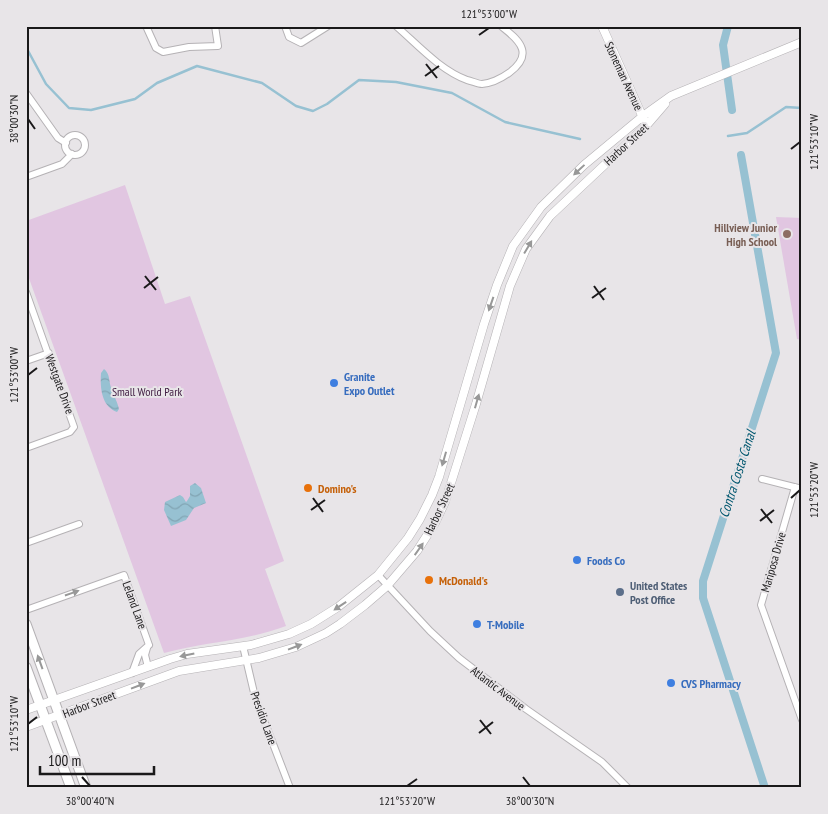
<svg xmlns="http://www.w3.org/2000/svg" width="828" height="814" viewBox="0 0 828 814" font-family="'PT Sans Narrow',sans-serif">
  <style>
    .green { fill: #e1c6e1 }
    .water { fill: url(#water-waves) }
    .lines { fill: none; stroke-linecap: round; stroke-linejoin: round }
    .stream { stroke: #97c1d2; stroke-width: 2.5 }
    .canal { stroke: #97c1d2; stroke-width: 8 }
    .minor-casing { stroke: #b5b2b5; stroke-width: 8 }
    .tertiary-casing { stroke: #b5b2b5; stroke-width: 9 }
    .secondary-casing { stroke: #b5b2b5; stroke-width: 11 }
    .minor { stroke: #fff; stroke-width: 6 }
    .tertiary { stroke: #fff; stroke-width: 8 }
    .secondary { stroke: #fff; stroke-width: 9 }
    .oneway { fill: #989898 }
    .ticks { fill: none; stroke: #1a191a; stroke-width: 2 }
    .education-dot { fill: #8d6e63; stroke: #e8e5e8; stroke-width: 2 }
    .shop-dot { fill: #3f7fe0; stroke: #e8e5e8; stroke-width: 2 }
    .food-dot { fill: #e8710a; stroke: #e8e5e8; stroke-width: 2 }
    .service-dot { fill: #5c6f8a; stroke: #e8e5e8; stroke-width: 2 }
    .labels { text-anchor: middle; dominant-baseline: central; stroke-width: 4; stroke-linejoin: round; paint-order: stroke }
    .street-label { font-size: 12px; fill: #1a191a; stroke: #e8e5e8 }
    .education-label { font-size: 12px; font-weight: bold; fill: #785e54; stroke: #e8e5e8; text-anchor: end }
    .shop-label { font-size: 12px; font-weight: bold; fill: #366cbe; stroke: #e8e5e8; text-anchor: start }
    .park-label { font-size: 12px; fill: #3d193f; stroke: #e8e5e8 }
    .food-label { font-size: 12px; font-weight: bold; fill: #c56008; stroke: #e8e5e8; text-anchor: start }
    .service-label { font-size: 12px; font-weight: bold; fill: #4e5e75; stroke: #e8e5e8; text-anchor: start }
    .water-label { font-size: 14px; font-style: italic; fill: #00576f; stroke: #e8e5e8 }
    .neatline { fill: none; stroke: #1a191a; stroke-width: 2 }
    .ticks-label { font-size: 12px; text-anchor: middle; fill: #1a191a }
  </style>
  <defs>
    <pattern id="water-waves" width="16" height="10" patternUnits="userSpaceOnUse" patternTransform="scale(1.25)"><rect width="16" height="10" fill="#97c1d2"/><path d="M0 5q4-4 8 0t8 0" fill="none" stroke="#82a5b4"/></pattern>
  </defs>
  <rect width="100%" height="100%" fill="#e8e5e8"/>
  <path class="green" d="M125,185L165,304L190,296L284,561L265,569L286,626C246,641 204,642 164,653L26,270V221Z
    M776,217L802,218V340L797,339Z"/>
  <path class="water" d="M104,369C109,373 109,378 110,384C112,393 117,400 119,409L117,412C101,406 100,387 101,373Z
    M195,483L201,488L206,503L194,508L186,520L171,526L164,510L165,502L180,495L183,497L186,502L187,501L190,496V486Z"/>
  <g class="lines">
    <path class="stream" d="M26,47L46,84L69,108L91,110L135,99L157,83L197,66L262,83L296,106L313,111L327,104L359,80L396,82L452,93L505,122L580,139
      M728,136L747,133L786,107L802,108"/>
    <path class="canal" d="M728,26L723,45L732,110
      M741,155L776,353L703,581V598L765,788"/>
    <g class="minor-casing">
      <path id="minor" d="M146,26L156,48L163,52L189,47L218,46L215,26
        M285,26L289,37L301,43L328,26
        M396,26C418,45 440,70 467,80C472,81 478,84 482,84C497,83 527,66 522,49C519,39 508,32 501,26
        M26,93L58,138L66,143
        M65 145a10 10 0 1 1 20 0a10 10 0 1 1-20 0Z
        M26,177L62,164L72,154
        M26,292L74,427L70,432L26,448
        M26,361L49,353
        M762,479L802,489
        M795,487L761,605L802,720
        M26,543L79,524
        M378,575L430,631L459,658L526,709L602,762L628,788
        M26,610L124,575L149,645
        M243,646L255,697L290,788
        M147,648L145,655L148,667
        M132,673L139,654L149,645"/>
    </g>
    <g class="tertiary-casing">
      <path id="tertiary" d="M602,26L644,120
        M26,710L170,659L187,654L251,645L289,634L311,624L338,607L378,575L408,538L420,519L432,495L439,477L484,324L497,285L513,246L541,207L584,165L643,116L671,96L802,42
        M26,727L179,671L259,658L296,647L326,633L340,624L365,605L387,586L417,551L435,523L445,502L476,404L510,286L526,249L550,216L646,126L665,104"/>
    </g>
    <g class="secondary-casing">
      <path id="secondary" d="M26,624L86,788
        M26,667L71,788"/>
    </g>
    <use href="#minor" class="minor"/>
    <use href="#tertiary" class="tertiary"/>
    <use href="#secondary" class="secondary"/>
  </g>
  <defs><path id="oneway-solid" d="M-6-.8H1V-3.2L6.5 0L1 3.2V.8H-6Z" transform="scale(1.25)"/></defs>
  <g class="oneway">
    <use href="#oneway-solid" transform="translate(579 170) rotate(137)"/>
    <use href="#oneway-solid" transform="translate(528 247) rotate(-59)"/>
    <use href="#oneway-solid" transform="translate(491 304) rotate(109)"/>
    <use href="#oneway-solid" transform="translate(477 401) rotate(-74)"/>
    <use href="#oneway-solid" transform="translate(444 459) rotate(106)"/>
    <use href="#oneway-solid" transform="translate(419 549) rotate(-55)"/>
    <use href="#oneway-solid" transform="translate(72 593) rotate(-19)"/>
    <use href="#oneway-solid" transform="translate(340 606) rotate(146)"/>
    <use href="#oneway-solid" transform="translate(295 647) rotate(-21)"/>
    <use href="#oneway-solid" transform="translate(187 655) rotate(168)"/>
    <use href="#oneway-solid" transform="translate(40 662) rotate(-110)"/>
    <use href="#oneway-solid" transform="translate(138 686) rotate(-21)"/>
  </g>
  <path class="ticks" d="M479,35L489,28M426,64L437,78M425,76L439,66M28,119L35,129M791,149L800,142M145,276L156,290M594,286L604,300M144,288L158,277M592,298L606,288M28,375L37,368M313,498L323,512M791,498L800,490M761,509L772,523M311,510L325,500M760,521L774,510M480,720L491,734M28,724L37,717M479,733L493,722M82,777L90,786M523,777L530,786M407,786L417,779"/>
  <circle class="education-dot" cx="787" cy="234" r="5"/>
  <g class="shop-dot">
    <circle cx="334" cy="383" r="5"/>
    <circle cx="577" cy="560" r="5"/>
    <circle cx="477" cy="624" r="5"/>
    <circle cx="671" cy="683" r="5"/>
  </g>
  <g class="food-dot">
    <circle cx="308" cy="488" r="5"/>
    <circle cx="429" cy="580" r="5"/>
  </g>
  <circle class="service-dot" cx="620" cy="592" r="5"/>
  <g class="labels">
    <g class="street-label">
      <text transform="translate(624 76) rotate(65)">Stoneman Avenue</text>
      <text transform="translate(626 144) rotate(-43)">Harbor Street</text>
      <text transform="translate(60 384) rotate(70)">Westgate Drive</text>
      <text transform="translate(439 509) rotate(-65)">Harbor Street</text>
      <text transform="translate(773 562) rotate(-74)">Mariposa Drive</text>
      <text transform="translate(135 605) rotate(70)">Leland Lane</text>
      <text transform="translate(498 688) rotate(37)">Atlantic Avenue</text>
      <text transform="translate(89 704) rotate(-21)">Harbor Street</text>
      <text transform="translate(264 718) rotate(70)">Presidio Lane</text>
    </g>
    <g class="education-label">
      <text x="777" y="227">Hillview Junior<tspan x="777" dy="14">High School</tspan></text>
    </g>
    <g class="shop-label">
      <text x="344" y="376">Granite<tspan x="344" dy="14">Expo Outlet</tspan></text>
      <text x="587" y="560">Foods Co</text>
      <text x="487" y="624">T-Mobile</text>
      <text x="681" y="683">CVS Pharmacy</text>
    </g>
    <g class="park-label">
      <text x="147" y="391">Small World Park</text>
    </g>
    <g class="food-label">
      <text x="318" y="488">Domino's</text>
      <text x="439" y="580">McDonald's</text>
    </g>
    <g class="service-label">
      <text x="630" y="585">United States<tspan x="630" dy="14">Post Office</tspan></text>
    </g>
    <g class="water-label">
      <text transform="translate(737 474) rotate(-72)">Contra Costa Canal</text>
    </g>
  </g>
  <rect width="828" height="814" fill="none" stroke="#e8e5e8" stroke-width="55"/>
  <path d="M40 766v8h114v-8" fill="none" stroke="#1a191a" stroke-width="2.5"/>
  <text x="48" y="766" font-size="15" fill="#1a191a" stroke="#e8e5e8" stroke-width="4" paint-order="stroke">100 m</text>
  <rect x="28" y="28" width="772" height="758" class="neatline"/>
  <g class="ticks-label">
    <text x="489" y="18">121°53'00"W</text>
    <text transform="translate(14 119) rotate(-90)" y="4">38°00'30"N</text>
    <text transform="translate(814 142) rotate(-90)" y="4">121°53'10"W</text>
    <text transform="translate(14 375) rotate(-90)" y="4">121°53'00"W</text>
    <text transform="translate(814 490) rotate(-90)" y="4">121°53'20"W</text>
    <text transform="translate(14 724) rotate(-90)" y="4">121°53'10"W</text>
    <text x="90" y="805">38°00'40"N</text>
    <text x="407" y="805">121°53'20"W</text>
    <text x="530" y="805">38°00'30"N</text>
  </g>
</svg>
